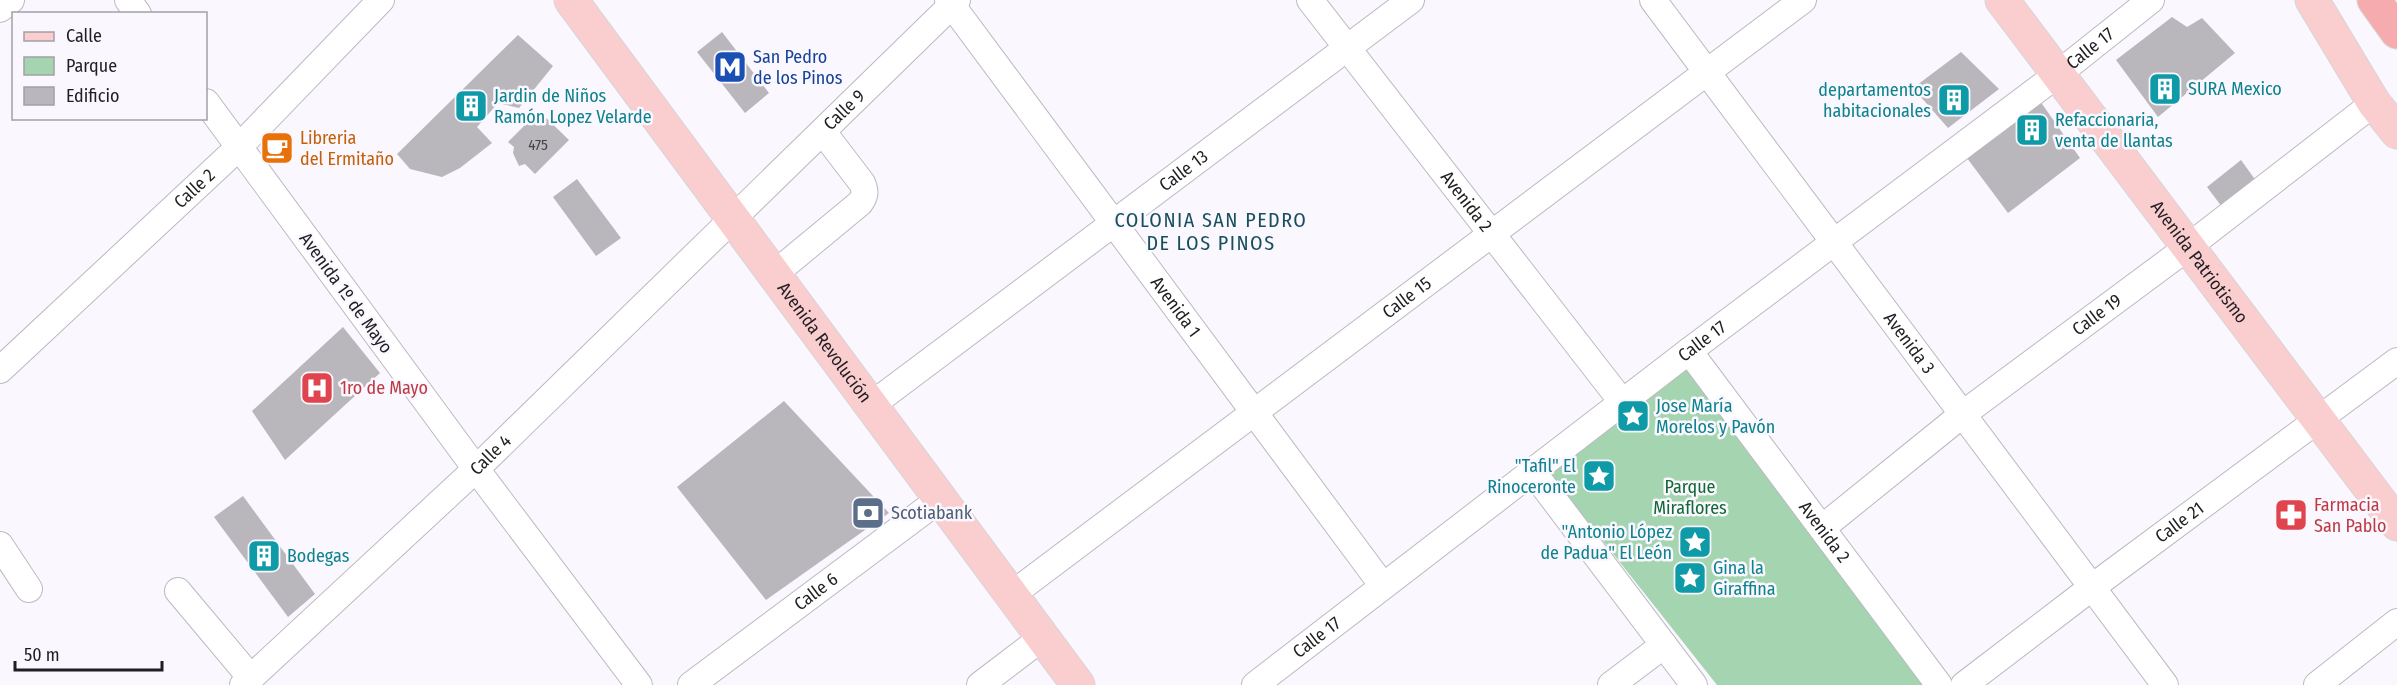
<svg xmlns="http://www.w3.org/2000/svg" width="2397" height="685" viewBox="0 0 2397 685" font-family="'Fira Sans Condensed',sans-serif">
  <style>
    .green { fill: #a5d5b0 }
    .building { fill: #b9b6bc }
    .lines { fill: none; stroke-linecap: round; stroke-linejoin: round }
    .minor-casing { stroke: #bcb9c0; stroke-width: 28 }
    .major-casing { stroke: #d7d6d7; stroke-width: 35 }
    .highway-casing { stroke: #d7d6d7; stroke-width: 35 }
    .minor { stroke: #fff; stroke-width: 26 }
    .major { stroke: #facdcf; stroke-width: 33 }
    .highway { stroke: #f6abaf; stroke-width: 33 }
    .labels { text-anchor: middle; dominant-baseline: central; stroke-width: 5; stroke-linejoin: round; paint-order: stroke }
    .number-label { font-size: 15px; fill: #464448 }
    .street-label { font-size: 18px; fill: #201e21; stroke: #faf7fe }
    .transit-label { font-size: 18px; fill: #164399; stroke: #faf7fe; text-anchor: start }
    .culture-label { font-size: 18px; fill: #0d838f; stroke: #faf7fe; text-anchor: start }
    .food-label { font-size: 18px; fill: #c56008; stroke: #faf7fe; text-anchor: start }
    .health-label { font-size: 18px; fill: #be3a42; stroke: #faf7fe; text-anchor: start }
    .park-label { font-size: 18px; fill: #116935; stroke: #faf7fe }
    .service-label { font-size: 18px; fill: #4e5e75; stroke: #faf7fe; text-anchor: start }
    .neighbourhood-label { font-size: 20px; letter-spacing: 1.5px; fill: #174f5c; stroke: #faf7fe }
  </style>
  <rect width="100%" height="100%" fill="#faf7fe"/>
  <path class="green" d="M1703,357L1935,685H1717L1550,474Z"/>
  <path class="building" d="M2172,17L2187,27L2202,18L2235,53L2158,117L2116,60Z
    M722,32L769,93L745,113L697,52Z
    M518,35L553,66L519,108L498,103L477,127L492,143L460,168L442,177L410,169L397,154Z
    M1961,52L1999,89L1948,128L1913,88Z
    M2040,101L2080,158L2008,213L1967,158Z
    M539,111L569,140L535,174L525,164L519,166L513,153L514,147L508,142Z
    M2241,160L2259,185L2225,211L2207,187Z
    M577,179L621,238L596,256L553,197Z
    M343,327L380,373L285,460L252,411Z
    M784,401L889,513L766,600L677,487Z
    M243,496L315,594L288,617L214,517Z"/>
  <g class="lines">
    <g class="minor-casing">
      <g id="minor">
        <path d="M128,0L138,14"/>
        <path id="s1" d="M948,0L1383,586"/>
        <path id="s2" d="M1310,0L1623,403"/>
        <path id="s3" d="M1653,0L2165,685"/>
        <path d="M0,9L11,0"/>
        <path d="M206,102L476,469L639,685"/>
        <path d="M773,275L860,203C865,196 866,192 862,183L823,132"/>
        <path id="s4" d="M1689,351L1939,685"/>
        <path id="s5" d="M0,370L239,147L381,0"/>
        <path id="s6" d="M870,406L1411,0"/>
        <path d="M1533,472L1694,685"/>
        <path id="s7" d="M1822,528L1963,414L2188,247L2374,103"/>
        <path d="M0,545L29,589"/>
        <path d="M178,591L251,678"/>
        <path id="s8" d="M1011,595L1803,0"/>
        <path id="s9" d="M243,685L476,469L957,0"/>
        <path id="s10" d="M691,685L940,499"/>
        <path d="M980,685L1043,637"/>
        <path id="s11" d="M1255,685L1689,351L2058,74L2151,0"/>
        <path d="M1611,685L1664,645"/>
        <path id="s12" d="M1964,685L2091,588L2397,361"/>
        <path d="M2317,685L2397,622"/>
      </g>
    </g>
    <g class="major-casing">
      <g id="major">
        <path id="s13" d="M571,0L1078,685"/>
        <path id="s14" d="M2002,0L2397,524"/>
        <path d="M2312,0L2374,103L2397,132"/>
      </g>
    </g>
    <g class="highway-casing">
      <path id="highway" d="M2374,0L2397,32"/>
    </g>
    <use href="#minor" class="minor"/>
    <use href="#major" class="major"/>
    <use href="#highway" class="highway"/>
  </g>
  <defs>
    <g id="metro-square" transform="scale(1.725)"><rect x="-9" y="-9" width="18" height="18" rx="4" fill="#1a4fb4" stroke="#faf7fe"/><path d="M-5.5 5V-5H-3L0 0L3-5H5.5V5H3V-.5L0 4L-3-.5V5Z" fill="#fff"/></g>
    <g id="building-square" transform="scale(1.725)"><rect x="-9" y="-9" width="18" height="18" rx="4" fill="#0f9aa8" stroke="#faf7fe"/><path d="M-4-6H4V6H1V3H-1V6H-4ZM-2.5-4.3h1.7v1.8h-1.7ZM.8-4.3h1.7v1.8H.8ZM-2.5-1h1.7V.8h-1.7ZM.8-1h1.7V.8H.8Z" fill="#fff"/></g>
    <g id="cafe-square" transform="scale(1.725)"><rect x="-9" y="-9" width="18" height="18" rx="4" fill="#e8710a" stroke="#faf7fe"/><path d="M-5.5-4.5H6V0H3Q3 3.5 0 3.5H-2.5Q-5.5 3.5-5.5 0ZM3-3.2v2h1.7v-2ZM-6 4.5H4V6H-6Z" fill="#fff"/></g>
    <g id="hospital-square" transform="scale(1.725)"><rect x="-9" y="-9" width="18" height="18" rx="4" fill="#e0444e" stroke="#faf7fe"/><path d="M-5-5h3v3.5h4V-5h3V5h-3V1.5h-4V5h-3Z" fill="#fff"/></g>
    <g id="sight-square" transform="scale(1.725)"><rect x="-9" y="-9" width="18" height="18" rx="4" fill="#0f9aa8" stroke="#faf7fe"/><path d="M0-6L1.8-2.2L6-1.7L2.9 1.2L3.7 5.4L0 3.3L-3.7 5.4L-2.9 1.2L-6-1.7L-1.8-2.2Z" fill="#fff"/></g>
    <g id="bank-square" transform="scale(1.725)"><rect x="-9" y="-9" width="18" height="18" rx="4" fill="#5c6f8a" stroke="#faf7fe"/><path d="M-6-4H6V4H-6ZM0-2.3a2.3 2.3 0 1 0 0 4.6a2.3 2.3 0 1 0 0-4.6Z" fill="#fff"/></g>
    <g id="pharmacy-square" transform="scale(1.725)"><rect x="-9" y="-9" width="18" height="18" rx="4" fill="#e0444e" stroke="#faf7fe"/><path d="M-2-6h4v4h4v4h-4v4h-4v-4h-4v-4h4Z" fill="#fff"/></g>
  </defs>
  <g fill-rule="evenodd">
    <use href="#metro-square" x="730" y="67"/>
    <use href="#building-square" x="2165" y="89"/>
    <use href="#building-square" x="1954" y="100"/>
    <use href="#building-square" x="471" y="106"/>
    <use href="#building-square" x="2032" y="130"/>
    <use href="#cafe-square" x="277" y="148"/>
    <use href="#hospital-square" x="317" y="388"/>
    <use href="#sight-square" x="1633" y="416"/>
    <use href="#sight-square" x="1599" y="476"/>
    <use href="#bank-square" x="868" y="513"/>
    <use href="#pharmacy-square" x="2291" y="515"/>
    <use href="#sight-square" x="1695" y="542"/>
    <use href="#building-square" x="264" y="556"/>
    <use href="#sight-square" x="1690" y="578"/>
  </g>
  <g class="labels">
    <g class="number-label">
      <text x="538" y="145">475</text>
    </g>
    <g class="street-label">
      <text stroke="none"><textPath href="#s11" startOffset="1050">Calle 17</textPath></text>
      <text stroke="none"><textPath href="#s9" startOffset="832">Calle 9</textPath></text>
      <text stroke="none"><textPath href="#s6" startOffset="392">Calle 13</textPath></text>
      <text stroke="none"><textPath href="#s5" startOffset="266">Calle 2</textPath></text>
      <text stroke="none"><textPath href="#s2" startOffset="255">Avenida 2</textPath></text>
      <text stroke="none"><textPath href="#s14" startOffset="328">Avenida Patriotismo</textPath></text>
      <text transform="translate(346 293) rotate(54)">Avenida 1º de Mayo</text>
      <text stroke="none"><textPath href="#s8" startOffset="495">Calle 15</textPath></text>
      <text stroke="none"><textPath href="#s1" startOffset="382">Avenida 1</textPath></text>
      <text stroke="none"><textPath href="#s7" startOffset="348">Calle 19</textPath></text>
      <text stroke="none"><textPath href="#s11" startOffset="564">Calle 17</textPath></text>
      <text stroke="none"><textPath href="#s13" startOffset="426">Avenida Revolución</textPath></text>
      <text stroke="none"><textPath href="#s3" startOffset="428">Avenida 3</textPath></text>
      <text stroke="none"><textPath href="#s9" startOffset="338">Calle 4</textPath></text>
      <text stroke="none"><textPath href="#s12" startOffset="270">Calle 21</textPath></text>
      <text stroke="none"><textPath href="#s4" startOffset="226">Avenida 2</textPath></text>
      <text stroke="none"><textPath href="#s10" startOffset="156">Calle 6</textPath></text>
      <text stroke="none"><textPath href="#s11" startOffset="78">Calle 17</textPath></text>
    </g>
    <g class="transit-label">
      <text x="753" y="57">San Pedro<tspan x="753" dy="21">de los Pinos</tspan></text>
    </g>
    <g class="culture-label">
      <text x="2188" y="89">SURA Mexico</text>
      <text x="1931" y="90" text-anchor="end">departamentos<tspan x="1931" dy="21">habitacionales</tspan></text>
      <text x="494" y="96">Jardin de Niños<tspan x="494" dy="21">Ramón Lopez Velarde</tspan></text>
      <text x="2055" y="120">Refaccionaria,<tspan x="2055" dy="21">venta de llantas</tspan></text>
      <text x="1656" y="406">Jose María<tspan x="1656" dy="21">Morelos y Pavón</tspan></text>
      <text x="1576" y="466" text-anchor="end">"Tafil" El<tspan x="1576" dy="21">Rinoceronte</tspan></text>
      <text x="1672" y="532" text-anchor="end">"Antonio López<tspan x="1672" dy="21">de Padua" El León</tspan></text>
      <text x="287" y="556">Bodegas</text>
      <text x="1713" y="568">Gina la<tspan x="1713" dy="21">Giraffina</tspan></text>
    </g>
    <g class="food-label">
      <text x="300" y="138">Libreria<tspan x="300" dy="21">del Ermitaño</tspan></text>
    </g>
    <g class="health-label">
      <text x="340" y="388">1ro de Mayo</text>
      <text x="2314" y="505">Farmacia<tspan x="2314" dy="21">San Pablo</tspan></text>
    </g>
    <g class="park-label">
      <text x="1690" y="487">Parque<tspan x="1690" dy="21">Miraflores</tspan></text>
    </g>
    <g class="service-label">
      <text x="891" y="513">Scotiabank</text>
    </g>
    <g class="neighbourhood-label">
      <text x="1211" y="220">COLONIA SAN PEDRO<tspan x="1211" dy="23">DE LOS PINOS</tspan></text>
    </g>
  </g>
  <rect x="12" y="12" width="195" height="108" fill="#faf7fe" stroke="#a3a0a6" stroke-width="1.5"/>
  <rect x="24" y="32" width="30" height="9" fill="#facdcf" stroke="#a3a0a6" stroke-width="1.5"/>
  <text x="66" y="42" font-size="18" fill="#201e21">Calle</text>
  <rect x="24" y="57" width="30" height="18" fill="#a5d5b0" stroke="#a3a0a6" stroke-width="1.5"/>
  <text x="66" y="72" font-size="18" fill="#201e21">Parque</text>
  <rect x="24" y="87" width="30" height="18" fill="#b9b6bc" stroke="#a3a0a6" stroke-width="1.5"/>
  <text x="66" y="102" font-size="18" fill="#201e21">Edificio</text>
  <path d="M15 661v9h147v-9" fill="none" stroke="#201e21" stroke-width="3"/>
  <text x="24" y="661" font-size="18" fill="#201e21" stroke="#faf7fe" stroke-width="4.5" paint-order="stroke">50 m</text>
</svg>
